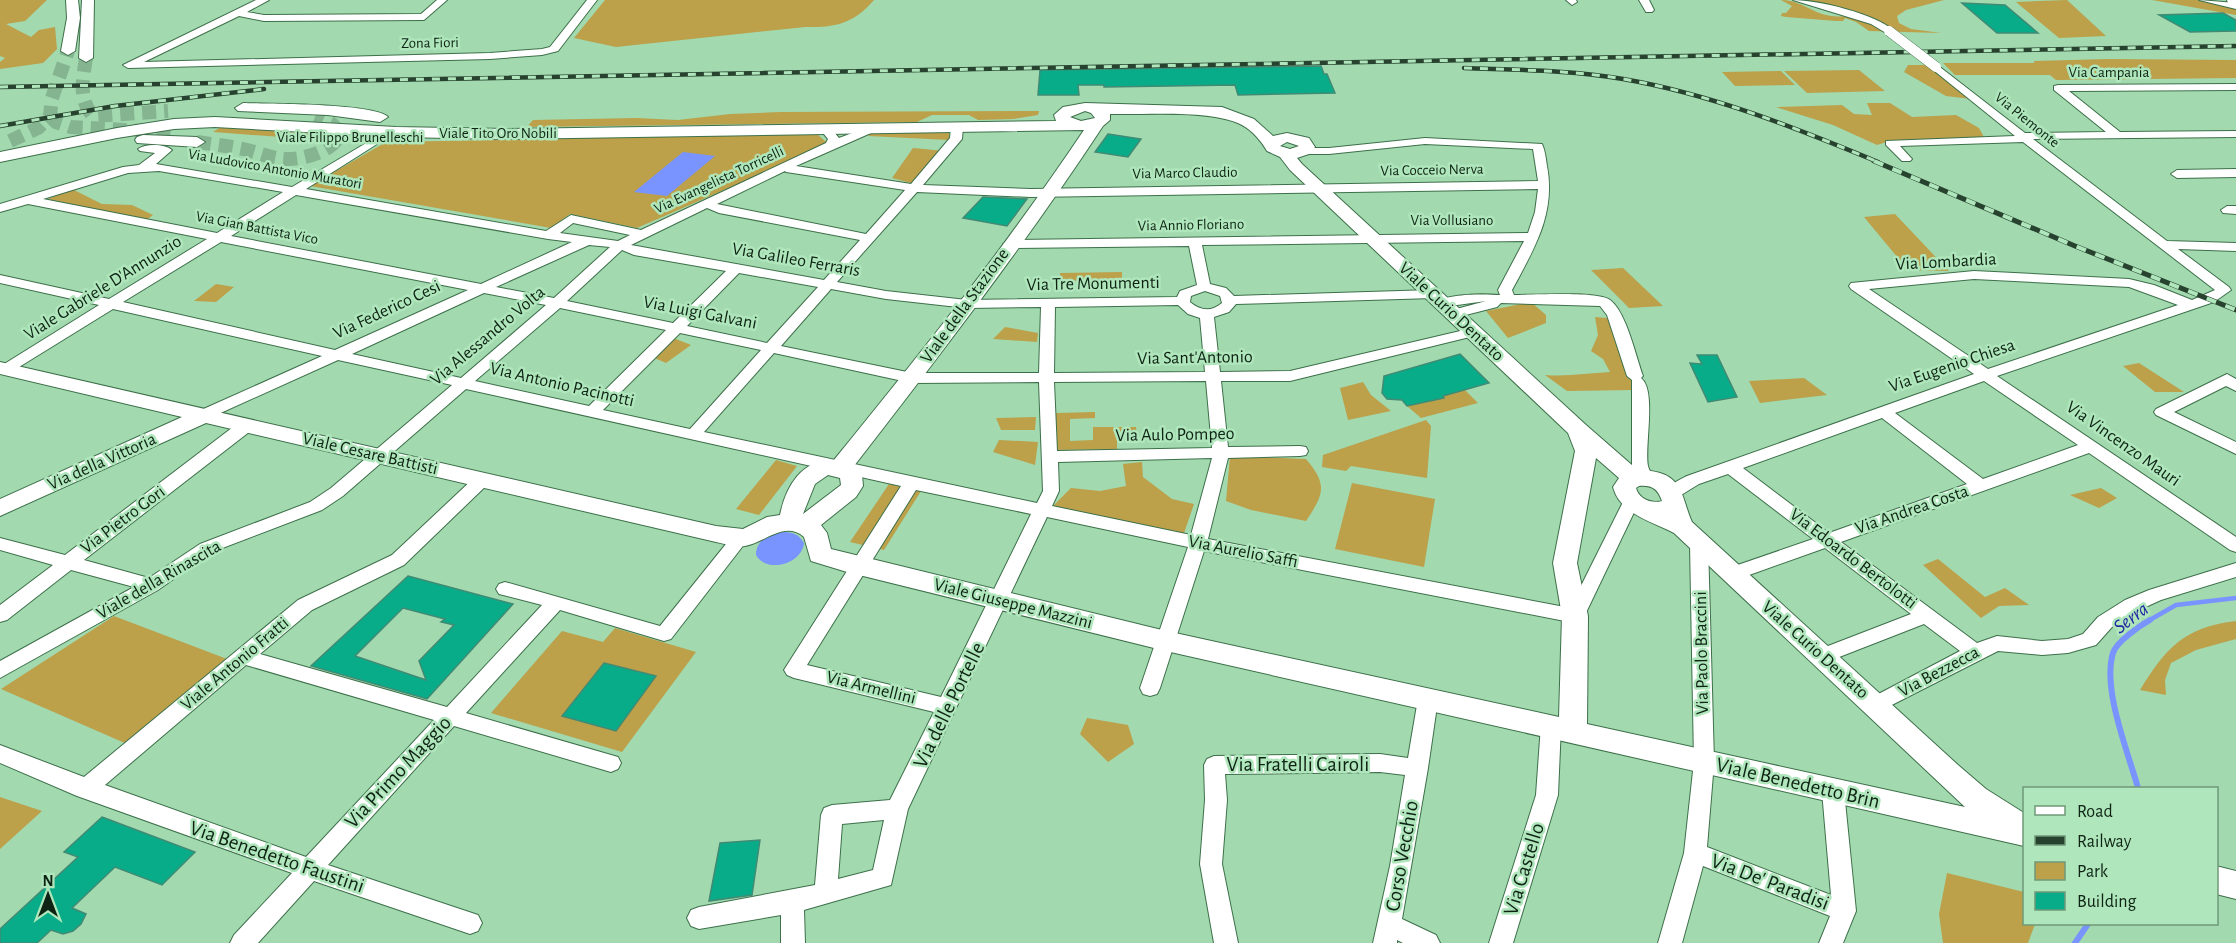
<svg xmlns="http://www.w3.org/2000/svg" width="2236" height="943" viewBox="0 0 2236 943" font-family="'Alegreya Sans',sans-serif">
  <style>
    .green { fill: #bca04a }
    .water { fill: #7993ff }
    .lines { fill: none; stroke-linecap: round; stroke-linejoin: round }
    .stream-far1 { stroke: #7993ff; stroke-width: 4.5 }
    .stream { stroke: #7993ff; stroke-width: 6 }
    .building { fill: #09ac89; stroke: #418a74; stroke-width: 1.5; fill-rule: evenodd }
    .secondary-tunnel { stroke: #84b590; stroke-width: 14; stroke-dasharray: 14 8; stroke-linecap: butt }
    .street-casing { stroke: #3d704a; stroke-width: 2 }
    .secondary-casing { stroke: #3d704a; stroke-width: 2 }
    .street { fill: #fff; fill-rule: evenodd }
    .secondary { fill: #fff; fill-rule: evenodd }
    .rail-far1-casing { stroke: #27422e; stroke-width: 4.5 }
    .rail-casing { stroke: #27422e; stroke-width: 5 }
    .rail-far1 { stroke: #afe6bb; stroke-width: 3; stroke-dasharray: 8; stroke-linecap: butt }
    .rail { stroke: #afe6bb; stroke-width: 4; stroke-dasharray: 10; stroke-linecap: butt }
    .street-bridge-casing { stroke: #3d704a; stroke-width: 11; stroke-linecap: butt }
    .street-bridge { stroke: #fff; stroke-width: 10 }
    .labels { text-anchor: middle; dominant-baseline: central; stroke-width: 5; stroke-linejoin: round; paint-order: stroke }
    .far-street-label { font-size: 15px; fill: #0e2314; stroke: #afe6bb }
    .street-label { font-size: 18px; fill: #0e2314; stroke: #afe6bb }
    .water-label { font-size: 20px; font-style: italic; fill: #2427a2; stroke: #afe6bb }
    .near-street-label { font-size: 21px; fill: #0e2314; stroke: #afe6bb }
  </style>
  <rect width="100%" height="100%" fill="#a2d9af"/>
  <path class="green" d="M0,0H47L25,21L6,24L31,37L39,30L55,27L57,49L43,63L0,69V62L5,58L0,56Z
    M605,0H874C854,23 836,28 805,27L616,47L574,38Z
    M1781,0C1799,0 1810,11 1826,15C1833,17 1842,16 1850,17L1844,11L1805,0H1944L1906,10L1897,16L1899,23L1911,29L1941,33L1869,31L1856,22L1845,18L1843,21H1836L1786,17L1781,16L1782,13H1786L1792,6Z
    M2067,0L2106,36L2059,38L2016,2Z
    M2152,0H2197L2236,8V15Z
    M2108,59L2236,60V78L2056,80L2050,75H1955L1943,63H2034V61Z
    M1908,65H1926L1971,99L1946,96L1904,72Z
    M1859,70L1885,91L1807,93L1784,71Z
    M1781,71L1795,85L1735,86L1722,72Z
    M1867,103H1890L1912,117L1956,115L1979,128L1985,139L1893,140L1877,145L1833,125L1776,107L1842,105L1854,114L1872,115Z
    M1039,111L1038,115L1013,119L978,120L969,115H932L917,122L527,127L533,120L636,118L678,120L730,114L781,112Z
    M221,127L315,131L305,138H295L213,132Z
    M876,129L949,130V140L868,136Z
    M817,134L825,141L834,142L637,228L570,214L551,228L310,186L386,142Z
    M913,148L945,151L918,185L892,178Z
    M72,189L102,204L132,205L153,215L144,222L48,199Z
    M1895,214L1949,271L1908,270L1864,217Z
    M1623,268L1663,306L1629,308L1591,270Z
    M1122,272V280L1060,281V273Z
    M216,284L234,287L216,302L194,301Z
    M1531,302L1546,315V323L1508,338L1486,311Z
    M1595,317L1607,318L1626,357L1634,390L1567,391L1545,375C1567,377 1588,373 1610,372L1603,359L1591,351L1598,335Z
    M1005,327L1038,333L1037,342L993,339Z
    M671,337L691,345L666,363L652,357Z
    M2139,363L2184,392H2155L2123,366Z
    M1804,378L1827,395L1760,403L1749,381Z
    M1363,382L1371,395L1391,411L1348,420L1340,388Z
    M1465,390L1478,403L1421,418L1407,406L1443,398V396Z
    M1095,412V418L1070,419V441L1093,440V427H1136L1137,436L1117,440V449L1055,450L1056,413Z
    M1036,417L1035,430H1001L996,418Z
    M1426,420L1431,426L1427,478L1351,466L1346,471L1322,467L1323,455Z
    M999,440L1038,442L1035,465L993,452Z
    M1230,456L1306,459C1328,485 1324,494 1306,521L1251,510L1226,501Z
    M776,460L797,466L759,515L736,509Z
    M1142,462L1143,477L1172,499L1194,504L1183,536L1051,508L1071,488L1100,491L1126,486L1123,464Z
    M1352,483L1435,499L1424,567L1335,549Z
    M889,484L921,491L884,550L850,542Z
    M2101,488L2117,498L2099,508L2070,495Z
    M1938,559L1985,597L2005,588L2029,605L1999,606L1981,618L1923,565Z
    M114,616L227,659L127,744L1,689Z
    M2236,621V639L2196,650L2171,663L2165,680L2166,695L2140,690C2166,648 2184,627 2236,621Z
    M615,628L696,652L622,752L491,713L562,631L603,642Z
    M1087,718L1128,725L1134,744L1108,762L1080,734Z
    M0,797L42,811L0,849Z
    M1947,873L2024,892V924H2035L2028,943H1943L1939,914Z"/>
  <path class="water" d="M683,152L715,156L667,196L634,192Z
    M782,532C792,532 799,534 804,543C802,564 767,574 756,555C756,540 769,534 782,532Z"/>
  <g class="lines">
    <path class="stream-far1" d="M2148,621L2176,605L2236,598"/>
    <path class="stream" d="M2138,788C2128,752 2102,689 2113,653C2116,642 2141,625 2150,620
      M2075,943L2088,924"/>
  </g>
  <path class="building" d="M1962,3L2005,5L2038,33H1997Z
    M2223,13L2236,20V31L2190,32L2159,15Z
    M1321,66L1324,74H1327L1335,93L1238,95L1235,85L1104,87V85H1078L1079,95H1038L1040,70Z
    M1108,134L1141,139L1128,157L1095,152Z
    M983,197L1027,199L1007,226L963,218Z
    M1460,354L1489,383L1443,396L1444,398L1407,406L1402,400L1387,399L1382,393L1384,376Z
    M1697,355H1717L1737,397L1708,402L1690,363L1702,364Z
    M408,576L513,604L427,699L311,666ZM403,608L445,619L441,622L454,625L419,661L426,680L355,656Z
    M604,663L656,676L616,731L562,716Z
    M102,817L195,852L162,885L115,867L72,908L86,914L81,924L73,931L63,934L51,930L37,943H0V929L78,857L64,852Z
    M760,840L752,895L709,901L720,843Z"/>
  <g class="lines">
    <path class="secondary-tunnel" d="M86,58C83,78 78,100 93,116L168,111
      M50,116L56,122L71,127L177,133
      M10,141L38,128L50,116L52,98L68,51
      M197,142C212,144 228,146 243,149C257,152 270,158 284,159C301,160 335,152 340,133L332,124L315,117"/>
    <g class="street-casing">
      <path id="street" d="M256,0H269L247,12L264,15L421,14L437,0H447L424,20L264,21L239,16L144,62L490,53L542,49L550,47L587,0H597L558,51L542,55L490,59L128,68L123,65Z
        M1566,0H1576L1577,2L1572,5Z
        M1639,0H1649L1654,10L1652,12H1646Z
        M1793,0C1818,0 1876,14 1894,31L1886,33L1871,24Z
        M2199,0L2236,3V9Z
        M1936,64L2025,133L2106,132L2054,90V86L2058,85L2236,84V90L2069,91L2120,132L2236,131V137L2033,139L2167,241L2236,243V251L2178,249L2229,287L2231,290L2214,302L1997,376L2236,537V552L2230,550L2089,453L1841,542L1977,643L1997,636L2042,641L2068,639L2083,634L2098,617L2125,600L2149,590L2236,563V577L2161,600L2139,610L2112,627L2096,645L2068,653L2042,655L1998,651L1876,713L1869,711L1866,705L1869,699L1960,651L1924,624L1829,661L1822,664L1815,661L1812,656L1815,651L1911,614L1825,548L1738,579L1732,581L1726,579L1723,574L1726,569L1813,539L1728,474L1699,484L1673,500L1667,498L1665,494C1670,484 1677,481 1687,476L1974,374L1851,289L1849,286L1851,283L1974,271L2129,279L2154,285L2192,300L2215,290L2023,142L1900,146L1912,159L1910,161H1902L1886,145V141L2015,136L1932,69L1931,67ZM1974,279L2129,287L2178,305L1988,369L1869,289ZM1984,381L2078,445L1983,479L1895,413ZM1882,418L1967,484L1829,533L1743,468Z
        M876,124L882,127L880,129L796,166L911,184L950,138L951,127L957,124L963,127L962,139L923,185L1031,189L1538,181L1533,149L1425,144L1329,154H1304L1298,151L1304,148H1329L1425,138L1542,144C1545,150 1546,159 1547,166C1556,214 1534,249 1512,290L1514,295C1532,295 1598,291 1610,300C1626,311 1636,357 1643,376L1641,378C1657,390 1644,447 1648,466C1649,470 1652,475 1654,479L1652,483H1640L1632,466V380L1627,376L1607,315L1600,306L1501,303L1497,307L1454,318L1447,314L1449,311L1486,301L1443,307L1436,303C1446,293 1485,294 1500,295L1498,290L1524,241L1202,245L1210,284L1226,288L1234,296L1433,290L1440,294L1433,298L1236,304L1229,312L1214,317L1220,372L1290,371L1473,328L1480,332L1478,335L1290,381H1221L1228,447L1300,446L1306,447L1308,451L1306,455L1300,456L1228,458L1208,539L1570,608L1625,498H1637L1639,502L1582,621L1575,623L1204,551L1160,688L1157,694L1150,696L1143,694L1140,688L1188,547L1047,517L908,809L891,885L804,910L805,943H781V915L699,929L691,926L687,918L691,910L699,907L815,885L821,815L824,808L832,805L890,800L934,712L794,678L787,675L784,670L901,486L466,389L343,496L322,510L212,552L158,590L0,678V661L134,587L71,570L7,620L0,622V605L53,565L0,550V538L65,555L241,421H253L255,425L253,429L84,560L149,578L200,544L310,502L331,488L452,385L338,360L205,420L199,419L197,415L199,411L322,356L113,309L11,372H1V366L99,305L0,283V275L109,299L207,239L28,204L0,212V204L123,167L139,165L155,153L140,151L138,149C146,143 165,144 172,150L156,164L292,187L373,139L377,140V144L306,189L546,231L571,215L641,230L826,143L828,139L819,128L821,126H829L839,138ZM159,171L283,192L217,233L43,199L128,173ZM785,171L786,172L905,190L866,234L717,204ZM1538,189L1535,212L1528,233L1010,240L1003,244L1010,248L1189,246L1197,285L1180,291L1177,297L967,300L886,291L837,282L917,192L1031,197ZM296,195L548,239L572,242L481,284L231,236ZM707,208L719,213L860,240L824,280L631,245ZM573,223L630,235L618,241L560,233ZM221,242L468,290L335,350L123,302ZM589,245L610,247L554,298L496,287ZM622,250L634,255L726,271L673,323L567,301ZM739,273L818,287L767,343L687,326ZM831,289L886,299L967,308L1041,307L1039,373H912L781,346ZM1205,291L1220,296L1222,303C1211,312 1201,311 1190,302L1191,296ZM484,293L546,305L461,378L352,354ZM1178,305L1188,314L1200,318L1205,372L1054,373L1055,307ZM560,308L666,330L589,406L475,381ZM680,333L761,350L690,429L603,410ZM774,353L912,383L1039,382L1043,491L1037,503L704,432ZM1206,381L1212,448L1057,451L1054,382ZM1212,458L1191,535L1052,506L1059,491L1058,462ZM916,490L1031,514L941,697L807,665ZM884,820L873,870L838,879L842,824Z
        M2236,169V177L2177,178L2171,174L2177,170Z
        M2227,206H2236V214L2223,213L2221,210Z
        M2227,374L2236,379V391L2226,386L2174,412L2236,442V454L2156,415L2154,412L2156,409Z
        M482,474L488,476L490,480L488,484L404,565L312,610L260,654L447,707L542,605L499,594L496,589L499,584L505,582L660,626L734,534L740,532L746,534L749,538L671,639L664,641L560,610L466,713L618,757L621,763L618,769L611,772L454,726L328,865L478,915L482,923L478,931L470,934L314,881L258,943H230L234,935L292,873L77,796L0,763V745L84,777L298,600L392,555L476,476ZM246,665L434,720L306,857L105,785Z
        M1699,538L1705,540L1708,544L1714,762L1707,847L1831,895L1822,791L1825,784L1833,782L1841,784L1844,791L1856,911L1843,943H1819L1830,916L1703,866L1682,943H1658L1684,853L1694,762L1690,544L1693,540Z
        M1428,691L1435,693L1438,699L1428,768L1402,919L1436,935L1440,943H1403L1397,940V943H1373L1390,866L1405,775L1380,772L1225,774L1227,800L1222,864L1238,943H1214L1200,864L1205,800L1204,765L1207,759L1214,756L1380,754L1408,758L1418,699L1421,693Z
        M1551,717L1558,719L1561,725L1558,795L1513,943H1489L1536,795L1541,725L1544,719Z"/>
    </g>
    <g class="secondary-casing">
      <path id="secondary" d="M66,0H78L80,18L75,51L68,55L61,51L67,18Z
        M82,0H94L93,58L86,62L79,58Z
        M2227,0H2236V4L2228,3Z
        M243,103C266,104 375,103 388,117L380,122L328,115L238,111L235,108Z
        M1085,103L1222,107L1254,119L1273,136L1287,133L1309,138L1315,147L1309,154L1297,158L1302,164L1586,425L1633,466C1642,471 1650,470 1660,473C1684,480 1683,503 1692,522L1958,765L1986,789L2024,813V846L1166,651L847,572L811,561L804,537C785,520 764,543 745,546C736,547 725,544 716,542L206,423L0,516V499L182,417L0,374V362L716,526L743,529L767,517L780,515C786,486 802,459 834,460C921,353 1007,245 1084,130L507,139L396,137L215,127L174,129L117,138L0,162V152L117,128L174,119L215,117L396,127L507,129L1056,121L1054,115L1063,107ZM1085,111L1091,113L1095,118L1081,121L1070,117ZM1110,114C1146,115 1212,109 1242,125C1252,130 1262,142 1267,151L1280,157L1290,170L1568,433L1575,451L1553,563L1562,616L1559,717L1166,631L831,549L827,533L821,525L856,497L863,486L862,475L854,466C940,355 1026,243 1103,126L1110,120ZM1287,142L1299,146L1290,149L1280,146ZM1596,458L1619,478L1613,487C1620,514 1651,521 1674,533L1965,807L1587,724L1588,616L1577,563ZM828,475L840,478L841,485L803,514L815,484ZM1639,486C1652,485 1658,489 1662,501C1651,504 1639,499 1636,488Z
        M143,135L197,137L205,142L197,147L137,143L135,140L137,137Z
        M2216,866L2236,871V899L2216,894Z"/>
    </g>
    <use href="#street" class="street"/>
    <use href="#secondary" class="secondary"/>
    <g class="rail-far1-casing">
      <path id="rail-far1" d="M1464,68C1517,70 1571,70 1623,79C1711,94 1796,128 1878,162
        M0,87L2236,46
        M0,126L115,106L264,89"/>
    </g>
    <g class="rail-casing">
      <path id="rail" d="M1874,161L2075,246L2236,310"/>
    </g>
    <use href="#rail-far1" class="rail-far1"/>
    <use href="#rail" class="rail"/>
    <g class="street-bridge-casing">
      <path id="street-bridge" d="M1889,31L1936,67"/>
    </g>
    <use href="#street-bridge" class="street-bridge"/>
  </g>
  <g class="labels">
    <g class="far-street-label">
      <text transform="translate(430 43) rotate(-1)">Zona Fiori</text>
      <text x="2109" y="72">Via Campania</text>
      <text transform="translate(2027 120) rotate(39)">Via Piemonte</text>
      <text x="498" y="133">Viale Tito Oro Nobili</text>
      <text x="350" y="137">Viale Filippo Brunelleschi</text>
      <text transform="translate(275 169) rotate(10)">Via Ludovico Antonio Muratori</text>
      <text transform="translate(1432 170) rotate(-1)">Via Cocceio Nerva</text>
      <text transform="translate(1185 173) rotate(-1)">Via Marco Claudio</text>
      <text transform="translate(719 180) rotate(-25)">Via Evangelista Torricelli</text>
      <text x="1452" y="220">Via Vollusiano</text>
      <text transform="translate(1191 225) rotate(-1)">Via Annio Floriano</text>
      <text transform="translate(257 228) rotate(11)">Via Gian Battista Vico</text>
    </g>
    <g class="street-label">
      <text transform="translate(796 260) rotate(10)">Via Galileo Ferraris</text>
      <text transform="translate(1946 262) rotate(-3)">Via Lombardia</text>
      <text transform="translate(1093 284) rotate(-1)">Via Tre Monumenti</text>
      <text transform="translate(103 288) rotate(-32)">Viale Gabriele D'Annunzio</text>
      <text transform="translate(965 306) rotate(-54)">Viale della Stazione</text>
      <text transform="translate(387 310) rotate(-25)">Via Federico Cesi</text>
      <text transform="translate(1451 312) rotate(43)">Viale Curio Dentato</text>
      <text transform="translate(700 313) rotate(11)">Via Luigi Galvani</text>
      <text transform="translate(488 336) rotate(-40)">Via Alessandro Volta</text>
      <text transform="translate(1195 358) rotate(-1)">Via Sant'Antonio</text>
      <text transform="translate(1952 366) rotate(-19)">Via Eugenio Chiesa</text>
      <text transform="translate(562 385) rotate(13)">Via Antonio Pacinotti</text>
      <text transform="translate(1175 435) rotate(-1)">Via Aulo Pompeo</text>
      <text transform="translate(2123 444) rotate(35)">Via Vincenzo Mauri</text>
      <text transform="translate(370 454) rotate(13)">Viale Cesare Battisti</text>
      <text transform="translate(102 462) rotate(-24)">Via della Vittoria</text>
      <text transform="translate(1912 510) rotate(-19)">Via Andrea Costa</text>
      <text transform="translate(123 520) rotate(-37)">Via Pietro Gori</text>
      <text transform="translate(1243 552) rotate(11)">Via Aurelio Saffi</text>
      <text transform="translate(1853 559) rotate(37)">Via Edoardo Bertolotti</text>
      <text transform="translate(159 580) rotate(-30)">Viale della Rinascita</text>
      <text transform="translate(1013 604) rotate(14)">Viale Giuseppe Mazzini</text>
      <text transform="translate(1815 650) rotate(42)">Viale Curio Dentato</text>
      <text transform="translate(1702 653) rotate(-91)">Via Paolo Braccini</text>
      <text transform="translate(235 664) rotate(-40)">Viale Antonio Fratti</text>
      <text transform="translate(1939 672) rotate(-28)">Via Bezzecca</text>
      <text transform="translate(871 688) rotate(14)">Via Armellini</text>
    </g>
    <g class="water-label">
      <text transform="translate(2131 618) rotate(-37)">Serra</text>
    </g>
    <g class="near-street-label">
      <text transform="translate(949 705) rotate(-64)">Via delle Portelle</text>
      <text x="1298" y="764">Via Fratelli Cairoli</text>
      <text transform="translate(398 772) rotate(-47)">Via Primo Maggio</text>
      <text transform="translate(1798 783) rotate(13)">Viale Benedetto Brin</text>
      <text transform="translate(1402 856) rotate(-80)">Corso Vecchio</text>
      <text transform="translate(277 857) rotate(19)">Via Benedetto Faustini</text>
      <text transform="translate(1524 869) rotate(-73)">Via Castello</text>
      <text transform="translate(1770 882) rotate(21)">Via De' Paradisi</text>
    </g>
  </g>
  <rect x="2023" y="787" width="195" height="138" fill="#afe6bb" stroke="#6f9878" stroke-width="1.5"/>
  <rect x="2035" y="806" width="30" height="9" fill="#ffffff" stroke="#6f9878" stroke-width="1.5"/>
  <text x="2077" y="817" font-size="18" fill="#0e2314">Road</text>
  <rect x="2035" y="836" width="30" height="9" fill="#27422e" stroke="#6f9878" stroke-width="1.5"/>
  <text x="2077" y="847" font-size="18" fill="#0e2314">Railway</text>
  <rect x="2035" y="862" width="30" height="18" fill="#bca04a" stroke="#6f9878" stroke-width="1.5"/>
  <text x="2077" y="877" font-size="18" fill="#0e2314">Park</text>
  <rect x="2035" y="892" width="30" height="18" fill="#09ac89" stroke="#6f9878" stroke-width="1.5"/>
  <text x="2077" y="907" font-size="18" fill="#0e2314">Building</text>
  <g transform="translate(48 895)" stroke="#afe6bb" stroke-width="4.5" paint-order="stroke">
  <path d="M0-4.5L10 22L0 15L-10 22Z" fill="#0e2314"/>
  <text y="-9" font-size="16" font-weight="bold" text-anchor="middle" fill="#0e2314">N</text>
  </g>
</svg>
